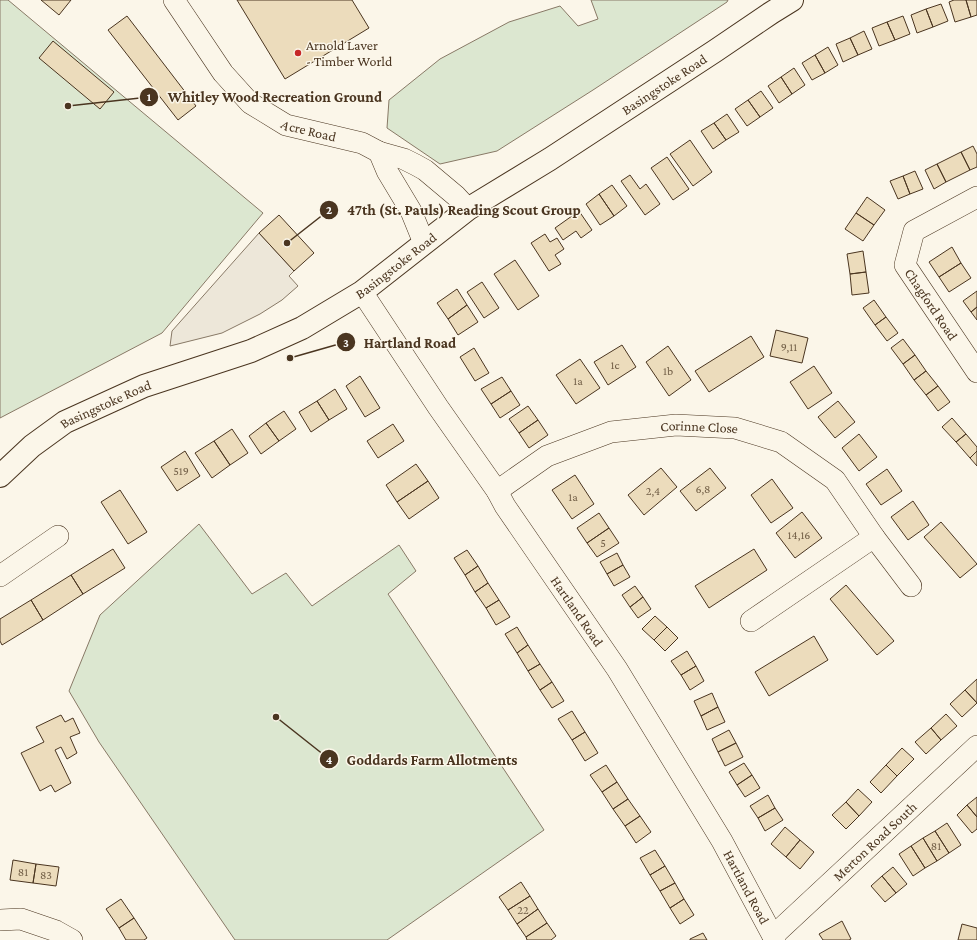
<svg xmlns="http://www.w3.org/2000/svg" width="977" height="940" viewBox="0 0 977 940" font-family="'Crimson Pro',serif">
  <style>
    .green { fill: #dce7d0; stroke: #887966 }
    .parking { fill: #ede7d9; stroke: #887966 }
    .building { fill: #ecdcbc; stroke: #4a3520 }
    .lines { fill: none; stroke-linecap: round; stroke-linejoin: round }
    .minor-casing { stroke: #4a3520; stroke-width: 22 }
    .major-casing { stroke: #4a3520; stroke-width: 24 }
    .minor { stroke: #fbf6e9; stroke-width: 21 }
    .major { stroke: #fbf6e9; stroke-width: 22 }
    .poi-dot { fill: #c62828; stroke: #fbf6e9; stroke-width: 1.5 }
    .labels { text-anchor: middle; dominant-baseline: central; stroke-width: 3; stroke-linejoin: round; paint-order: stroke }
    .number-label { font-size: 12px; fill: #725f47 }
    .poi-label { font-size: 14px; fill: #4a3520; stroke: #fbf6e9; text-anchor: start }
    .street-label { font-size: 14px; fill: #4a3520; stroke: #fbf6e9 }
    .leader { fill: none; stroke: #4a3520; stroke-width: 1.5 }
    .callout-dot { fill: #4a3520; stroke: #fbf6e9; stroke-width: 1.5 }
    .mark-label { font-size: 12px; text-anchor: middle; font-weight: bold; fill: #fff }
    .callout-label { font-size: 15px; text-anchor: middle; font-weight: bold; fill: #4a3520; stroke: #fbf6e9; stroke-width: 3; stroke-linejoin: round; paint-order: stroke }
  </style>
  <rect width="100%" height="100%" fill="#fbf6e9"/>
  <path class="green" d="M0,0H8L263,213L162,333L0,418Z
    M591,0H728L727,2L593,90L497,151L440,164L387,128L389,100L440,59L509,22L560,6L578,26L598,19Z
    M199,524L252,594L286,573L312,606L399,545L416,571L388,594L544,830L387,940H235L99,742L69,691L100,615Z"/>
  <path class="parking" d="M259,233L294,271L289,276L298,286L282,300L260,314L222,333L170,346L172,331Z"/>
  <path class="building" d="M41,0H71L59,15Z
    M237,0H352L369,28L285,79Z
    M954,0H966L971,17L955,22L949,2Z
    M966,0H977V15L971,17Z
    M941,4L948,21L933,27L926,9Z
    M926,9L933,27L917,33L911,15Z
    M127,16L196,106L178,120L108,30Z
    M903,16L910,34L895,40L887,22Z
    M887,22L895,40L879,46L872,28Z
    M864,31L872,49L858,55L850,38Z
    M850,38L858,55L843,62L836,44Z
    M53,41L114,92L100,109L39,58Z
    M828,47L838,65L825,73L815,55Z
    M815,55L825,73L812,80L802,63Z
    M794,68L805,85L792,94L781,77Z
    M781,77L792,94L779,103L768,86Z
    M761,91L773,108L760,117L748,100Z
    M748,100L760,117L747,126L735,109Z
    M727,114L739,132L726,140L714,123Z
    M714,123L726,140L713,149L701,131Z
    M690,140L712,172L693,186L670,154Z
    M973,146L977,154V167L970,170L961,152Z
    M961,152L970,170L946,182L937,164Z
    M667,157L689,189L673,200L651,168Z
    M937,164L946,182L934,189L925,170Z
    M915,171L923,189L910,194L903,176Z
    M630,175L640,189L646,184L660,204L645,215L621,181Z
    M903,176L910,194L898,199L890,181Z
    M612,185L627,206L614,216L599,194Z
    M599,194L614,216L600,225L586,204Z
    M867,197L885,210L874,225L856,213Z
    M579,211L592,230L581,238L576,231L563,240L555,228Z
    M856,213L874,225L863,241L845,229Z
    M279,215L314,253L294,271L259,233Z
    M545,234L550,242L557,238L564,249L555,255L561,264L549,271L531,243Z
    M952,247L961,263L939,277L929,262Z
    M863,251L866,272L850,274L847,254Z
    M515,260L539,296L518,310L494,274Z
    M961,263L971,278L949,292L939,277Z
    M866,272L869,293L852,295L850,274Z
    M482,282L499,308L484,318L467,292Z
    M457,289L467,305L448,319L437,303Z
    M977,291V307L971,312L963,301Z
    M874,300L886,317L875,325L863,308Z
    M467,305L478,322L458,335L448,319Z
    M977,307V320L971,312Z
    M886,317L898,333L887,341L875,325Z
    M776,330L808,338L802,363L770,356Z
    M751,336L764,357L709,392L695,371Z
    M903,339L915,355L903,364L891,348Z
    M622,345L636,367L608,385L594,362Z
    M668,346L691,380L669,396L646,362Z
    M474,348L489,373L475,381L460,357Z
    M915,355L926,371L914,380L903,364Z
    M580,359L600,388L576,404L556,375Z
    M814,366L832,393L808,409L790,382Z
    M926,371L938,386L926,395L914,380Z
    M360,376L380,408L365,417L346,386Z
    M502,377L511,391L491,404L481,389Z
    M938,386L950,402L938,411L926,395Z
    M335,389L347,409L329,420L317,401Z
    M511,391L520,405L500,418L491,404Z
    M317,401L329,420L311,432L299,412Z
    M838,401L855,422L835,438L818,417Z
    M528,406L538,420L519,433L509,419Z
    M284,411L296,429L279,441L266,423Z
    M952,418L966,434L956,442L942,427Z
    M538,420L548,435L529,448L519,433Z
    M266,423L279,441L261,454L249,436Z
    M393,424L404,441L378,458L367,441Z
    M232,429L248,453L230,465L214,441Z
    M859,434L877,457L859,471L842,448Z
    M966,434L977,447V451L970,458L956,442Z
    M214,441L230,465L212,478L195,453Z
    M185,451L200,476L177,491L161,467Z
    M977,451V466L970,458Z
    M416,464L428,481L397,502L386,485Z
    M661,468L677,487L644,515L628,495Z
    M710,468L726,488L696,511L680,491Z
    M887,469L902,491L881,505L866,484Z
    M575,475L594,504L572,519L552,490Z
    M772,479L793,508L771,523L751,495Z
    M428,481L439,498L409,519L397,502Z
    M120,490L147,532L128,544L101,502Z
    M913,501L929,525L908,540L891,517Z
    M802,512L822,538L795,558L776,533Z
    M599,513L609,528L587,543L577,528Z
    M941,522L977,564L960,578L924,537Z
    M609,528L619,543L597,557L587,543Z
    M113,549L125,568L83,594L71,575Z
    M754,549L767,570L709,608L695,586Z
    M467,550L478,566L465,575L454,558Z
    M617,553L623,565L607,574L600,562Z
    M623,565L630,577L614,586L607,574Z
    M478,566L488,583L475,592L465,575Z
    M71,575L83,594L43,620L31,600Z
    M488,583L499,600L486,608L475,592Z
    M846,585L894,641L877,655L830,599Z
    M635,586L643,597L630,607L622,595Z
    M643,597L651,609L638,618L630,607Z
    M31,600L43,620L2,645L0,641V619Z
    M499,600L510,617L496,625L486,608Z
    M655,616L667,627L654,640L642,629Z
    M517,627L528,645L517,653L505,634Z
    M667,627L678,638L665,651L654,640Z
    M814,636L828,660L769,696L755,672Z
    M528,645L540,664L528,671L517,653Z
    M687,651L696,666L681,675L671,661Z
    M540,664L552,682L540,690L528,671Z
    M696,666L704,681L690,690L681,675Z
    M977,679V703L965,690Z
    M552,682L564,701L552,708L540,690Z
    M965,690L977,703L962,717L950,704Z
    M712,693L718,707L701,716L694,701Z
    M718,707L725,722L707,730L701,716Z
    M572,711L585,732L572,740L558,719Z
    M946,714L957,726L941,740L931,728Z
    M61,715L65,722L73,718L80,733L70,737L77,753L67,759L61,747L55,750L71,783L55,792L51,785L40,791L21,753L44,742L36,727Z
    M931,728L941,740L926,754L915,742Z
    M729,730L736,743L718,752L712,739Z
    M585,732L598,753L585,761L572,740Z
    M736,743L743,757L725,766L718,752Z
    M902,748L914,759L897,776L886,765Z
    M744,763L752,775L737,785L729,772Z
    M606,765L617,782L602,792L590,775Z
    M886,765L897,776L881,793L870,782Z
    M752,775L760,788L745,797L737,785Z
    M617,782L628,799L613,809L602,792Z
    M858,789L872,802L859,816L846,802Z
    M768,795L775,808L758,818L750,806Z
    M977,797V817L967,805Z
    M628,799L640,816L625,826L613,809Z
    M846,802L859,816L846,829L832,815Z
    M967,805L977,817V829L972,833L957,815Z
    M775,808L783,820L765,831L758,818Z
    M640,816L651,832L636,843L625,826Z
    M947,823L961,845L949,853L935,831Z
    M785,827L800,840L786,857L771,844Z
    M935,831L949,853L937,861L923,838Z
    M923,838L937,861L925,868L911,846Z
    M800,840L814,852L800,869L786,857Z
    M911,846L925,868L913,876L899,854Z
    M655,850L665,866L650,875L640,858Z
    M13,860L36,864L33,883L10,880Z
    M36,864L59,867L56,886L33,883Z
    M665,866L675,883L660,891L650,875Z
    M893,867L907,884L896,893L882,876Z
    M882,876L896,893L885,902L871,886Z
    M521,882L530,896L508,910L499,897Z
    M675,883L684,899L670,908L660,891Z
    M530,896L538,909L517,924L508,910Z
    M121,899L134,918L119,928L106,909Z
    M684,899L694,915L680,924L670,908Z
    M538,909L547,923L526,937L517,924Z
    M134,918L147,938L144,940H126L119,928Z
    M842,921L851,939L849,940H823L819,934Z
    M547,923L556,936L551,940H527L526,937Z
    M962,924L977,928V940H958Z
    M703,933L707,940H690V939Z"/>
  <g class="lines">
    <g class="minor-casing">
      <g id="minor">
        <path id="s1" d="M174,0L223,73L250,103L286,125L362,143L379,152L404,159L416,165L425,170L456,196L468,209"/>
        <path d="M379,152L387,171L411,211L424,243"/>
        <path id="s2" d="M977,197L914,231L905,265L977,372"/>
        <path id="s3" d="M362,292L438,407L497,491L505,506L617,669L722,841L775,940"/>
        <path id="s4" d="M497,491L547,456L611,432L676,425L735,428L781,442L835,480L874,537L751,621"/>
        <path d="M874,537L911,586"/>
        <path d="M0,576L58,536"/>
        <path d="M0,920L21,919L56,931L72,940"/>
        <path id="s5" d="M773,936L977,746"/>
      </g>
    </g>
    <g class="major-casing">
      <g id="major">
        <path id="s6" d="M0,476L32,446L65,422L144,386L251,351L302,328L362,292L468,209L550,159L715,51L771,13L792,0"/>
      </g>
    </g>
    <use href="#minor" class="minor"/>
    <use href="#major" class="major"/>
  </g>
  <circle class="poi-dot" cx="298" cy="53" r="4"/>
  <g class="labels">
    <g class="number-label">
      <text x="789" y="347">9,11</text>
      <text x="615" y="365">1c</text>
      <text x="668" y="371">1b</text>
      <text x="578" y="381">1a</text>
      <text x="181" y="471">519</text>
      <text x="703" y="489">6,8</text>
      <text x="653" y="491">2,4</text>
      <text x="573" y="497">1a</text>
      <text x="799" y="535">14,16</text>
      <text x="603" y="543">5</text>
      <text x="936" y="846">81</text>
      <text x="23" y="872">81</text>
      <text x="46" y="875">83</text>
      <text x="523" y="910">22</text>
    </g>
    <g class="poi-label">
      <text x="306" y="45">Arnold Laver<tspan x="306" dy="16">- Timber World</tspan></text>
    </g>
    <g class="street-label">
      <text stroke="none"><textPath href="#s6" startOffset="777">Basingstoke Road</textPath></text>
      <text stroke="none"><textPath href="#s1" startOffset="194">Acre Road</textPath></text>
      <text stroke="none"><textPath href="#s6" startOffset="453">Basingstoke Road</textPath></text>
      <text stroke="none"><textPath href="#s2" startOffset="154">Chagford Road</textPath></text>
      <text stroke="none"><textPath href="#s6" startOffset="129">Basingstoke Road</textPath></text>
      <text stroke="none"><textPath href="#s4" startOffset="218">Corinne Close</textPath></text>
      <text stroke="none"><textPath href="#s3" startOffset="385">Hartland Road</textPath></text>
      <text stroke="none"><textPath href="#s5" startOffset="139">Merton Road South</textPath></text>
      <text stroke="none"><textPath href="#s3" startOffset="709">Hartland Road</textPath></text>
    </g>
  </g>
  <path class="leader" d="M68 106L149 97M287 243L329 210M290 358L346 342M276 717L329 759"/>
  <g class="callout-dot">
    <circle cx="68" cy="106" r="4"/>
    <circle cx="287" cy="243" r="4"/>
    <circle cx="290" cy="358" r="4"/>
    <circle cx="276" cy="717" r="4"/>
    <circle cx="149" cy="97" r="10"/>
    <circle cx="329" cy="210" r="10"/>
    <circle cx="346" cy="342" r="10"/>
    <circle cx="329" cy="759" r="10"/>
  </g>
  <g class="mark-label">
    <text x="149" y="101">1</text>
    <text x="329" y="214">2</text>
    <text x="346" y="347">3</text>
    <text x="329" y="764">4</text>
  </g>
  <g class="callout-label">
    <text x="275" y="102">Whitley Wood Recreation Ground</text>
    <text x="464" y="215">47th (St. Pauls) Reading Scout Group</text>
    <text x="410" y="348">Hartland Road</text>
    <text x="432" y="765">Goddards Farm Allotments</text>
  </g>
</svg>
